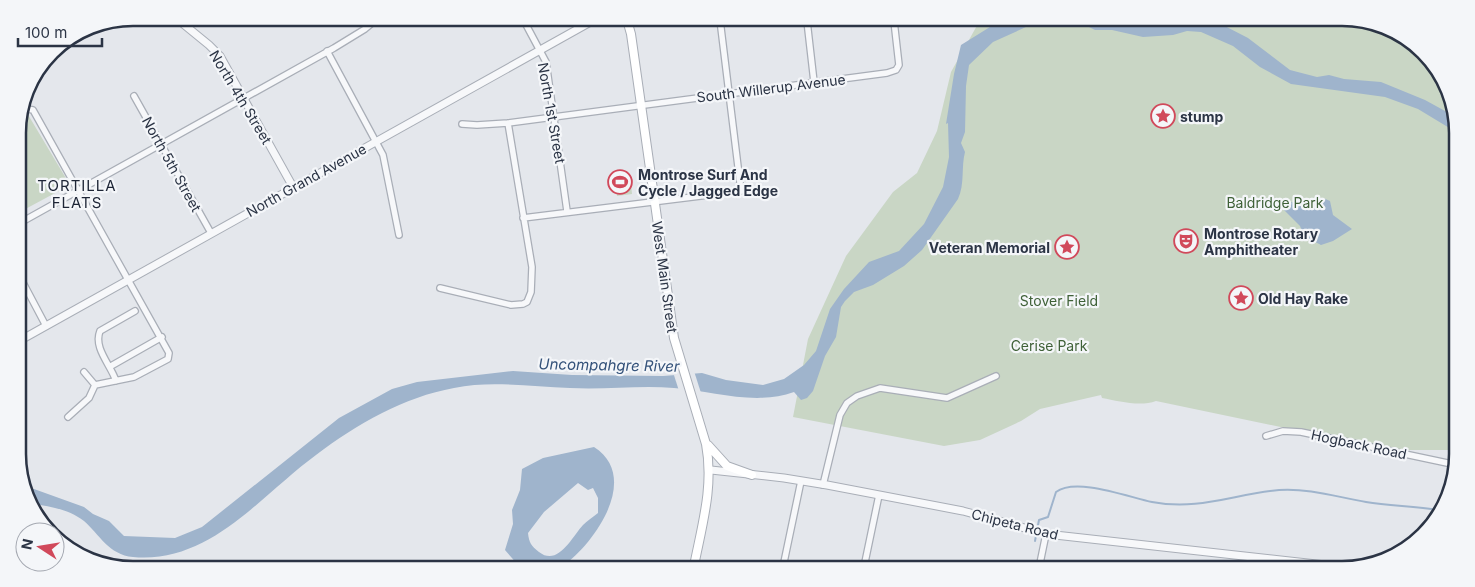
<svg xmlns="http://www.w3.org/2000/svg" width="1475" height="587" viewBox="0 0 1475 587" font-family="Inter,sans-serif">
  <style>
    .green { fill: #c9d6c5 }
    .water { fill: #9fb4cc; fill-rule: evenodd }
    .pier { fill: #e4e7ec }
    .lines { fill: none; stroke-linecap: round; stroke-linejoin: round }
    .stream { stroke: #9fb4cc; stroke-width: 2 }
    .minor-casing { stroke: #a9aeb7; stroke-width: 8 }
    .tertiary-casing { stroke: #a9aeb7; stroke-width: 9 }
    .secondary-casing { stroke: #a9aeb7; stroke-width: 10 }
    .minor { stroke: #f7f8fa; stroke-width: 5.5 }
    .tertiary { stroke: #f7f8fa; stroke-width: 7 }
    .secondary { stroke: #fff; stroke-width: 8 }
    .rail { stroke: #7d8696; stroke-width: 2; stroke-dasharray: 2.5 5; stroke-linecap: butt }
    .labels { text-anchor: middle; dominant-baseline: central; stroke-width: 4.5; stroke-linejoin: round; paint-order: stroke }
    .street-label { font-size: 14px; fill: #2b3445; stroke: #f4f6f9 }
    .poi-label { font-size: 14px; font-weight: bold; fill: #2b3445; stroke: #f4f6f9; text-anchor: start }
    .park-label { font-size: 14px; fill: #3f6138; stroke: #f4f6f9 }
    .neighbourhood-label { font-size: 15px; letter-spacing: 1px; fill: #1d2536; stroke: #f4f6f9 }
    .water-label { font-size: 15px; font-style: italic; fill: #34527a; stroke: #f4f6f9 }
    .rim { fill: none; stroke: #2b3445; stroke-width: 2.5 }
  </style>
  <rect width="100%" height="100%" fill="#e4e7ec"/>
  <path class="green" d="M979,22L1379,24L1429,57L1456,118L1452,450H1391L1156,401C1140,407 1118,401 1102,398L1101,395L1040,409L1021,421L980,440L944,446L793,417L808,339L846,256L893,192L917,173L937,131L951,72Z
    M27,113L70,185L18,213V125L20,116Z
    M630,175L632,194L617,196L616,186L611,187L610,178Z"/>
  <path class="water" d="M998,22H1037L993,42L969,65L966,86L965,132L961,143L965,152C961,167 965,184 958,199L922,250L904,266L873,285L854,292L845,301L841,307L836,337L825,356L813,391L807,398L801,400L794,392C755,406 713,391 674,388C640,385 605,390 570,388C531,387 492,380 454,388C404,397 357,424 316,455C260,496 210,564 133,557C109,555 99,534 84,521C70,510 50,506 33,504L26,489H34L84,507L93,514L109,521L124,536L175,538L202,527L339,418L392,389L417,382L513,371L572,375L663,376L702,373L726,380L763,385L784,379L804,365L816,351L830,309L844,289L869,262L899,251L924,224L943,187L949,157L948,123L946,124L954,74L961,45Z
    M1079,22L1219,23L1248,38L1290,70L1317,77L1329,75L1344,79L1381,82L1425,100L1456,117V132L1418,109L1385,97L1291,84L1260,67L1233,46L1201,32L1187,31L1173,35L1143,37L1112,30H1095Z
    M1323,198L1330,201L1333,215L1352,229L1333,241L1321,245L1304,236L1300,226L1283,209L1286,203Z
    M594,447C641,477 595,543 563,566L518,565L505,550L513,524L512,510L520,490L522,469L543,458ZM578,483L588,490L593,488L598,498V513C593,517 587,521 583,525C572,537 558,567 539,552C531,546 529,542 528,533L544,512Z"/>
  <path class="pier" d="M694,371L701,393L679,391L673,372Z"/>
  <g class="lines">
    <path class="stream" d="M1035,541L1039,520L1048,517L1056,492C1076,477 1128,497 1152,502C1199,511 1234,494 1279,490C1309,488 1337,497 1366,502C1390,506 1414,506 1438,510"/>
    <g class="minor-casing">
      <path id="minor" d="M523,19L546,62L567,211
        M807,21L814,82
        M327,51L383,155L399,235
        M134,96L211,233
        M22,108L33,110L169,353L168,359L134,377L95,385L89,398L68,417
        M462,124L477,125L508,123L887,73L896,70L899,65L894,21
        M523,218L741,191L720,20
        M18,224L334,48L365,29L377,19
        M19,275L46,326
        M440,288L511,305L523,304L527,302L531,292L532,267L508,123
        M111,366L162,337
        M84,372L95,385
        M116,381C111,365 93,348 100,331L135,311
        M1266,436L1283,431L1301,432L1452,464
        M823,485L840,415L847,403L857,396L880,388L947,398L996,376
        M783,567L801,481
        M864,567L879,495
        M1039,568L1046,534"/>
    </g>
    <g class="tertiary-casing">
      <path id="tertiary" d="M176,18L209,45L220,56L293,187
        M19,341L594,20
        M711,470L784,478L827,485L963,511L1046,534L1352,568"/>
    </g>
    <g class="secondary-casing">
      <path id="secondary" d="M627,20L631,34L674,338L706,444C714,486 702,525 694,566
        M708,445L727,466L752,475"/>
    </g>
    <use href="#minor" class="minor"/>
    <use href="#tertiary" class="tertiary"/>
    <use href="#secondary" class="secondary"/>
    <path class="rail" d="M76,35L143,18"/>
  </g>
  <defs>
    <g id="sight-ring" transform="scale(1.25)"><circle r="9.5" fill="#f4f6f9" stroke="#d1495b" stroke-width="1.5"/><path d="M0-6L1.8-2.2L6-1.7L2.9 1.2L3.7 5.4L0 3.3L-3.7 5.4L-2.9 1.2L-6-1.7L-1.8-2.2Z" fill="#d1495b"/></g>
    <g id="stadium-ring" transform="scale(1.25)"><circle r="9.5" fill="#f4f6f9" stroke="#d1495b" stroke-width="1.5"/><path d="M0-5a6.5 5 0 1 0 0 10a6.5 5 0 1 0 0-10ZM-3.5-1.8h7v3.6h-7Z" fill="#d1495b"/></g>
    <g id="theatre-ring" transform="scale(1.25)"><circle r="9.5" fill="#f4f6f9" stroke="#d1495b" stroke-width="1.5"/><path d="M-5-5.5Q0-4 5-5.5V0Q5 5 0 6Q-5 5-5 0ZM-3.3-2.5H-1v1.5H-3.3ZM1-2.5H3.3v1.5H1ZM-2.8 1Q0 5.5 2.8 1Z" fill="#d1495b"/></g>
  </defs>
  <g fill-rule="evenodd">
    <use href="#sight-ring" x="1163" y="116"/>
    <use href="#stadium-ring" x="620" y="182"/>
    <use href="#theatre-ring" x="1186" y="241"/>
    <use href="#sight-ring" x="1067" y="247"/>
    <use href="#sight-ring" x="1241" y="298"/>
  </g>
  <g class="labels">
    <g class="street-label">
      <text transform="translate(771 88) rotate(-7)">South Willerup Avenue</text>
      <text transform="translate(241 97) rotate(59)">North 4th Street</text>
      <text transform="translate(552 113) rotate(80)">North 1st Street</text>
      <text transform="translate(172 164) rotate(61)">North 5th Street</text>
      <text transform="translate(306 180) rotate(-29)">North Grand Avenue</text>
      <text transform="translate(665 277) rotate(82)">West Main Street</text>
      <text transform="translate(1359 444) rotate(12)">Hogback Road</text>
      <text transform="translate(1015 524) rotate(14)">Chipeta Road</text>
    </g>
    <g class="poi-label">
      <text x="1180" y="116">stump</text>
      <text x="638" y="174">Montrose Surf And<tspan x="638" dy="16">Cycle / Jagged Edge</tspan></text>
      <text x="1204" y="233">Montrose Rotary<tspan x="1204" dy="16">Amphitheater</tspan></text>
      <text x="1050" y="247" text-anchor="end">Veteran Memorial</text>
      <text x="1258" y="298">Old Hay Rake</text>
    </g>
    <g class="park-label">
      <text x="1275" y="202">Baldridge Park</text>
      <text x="1059" y="300">Stover Field</text>
      <text x="1049" y="345">Cerise Park</text>
    </g>
    <g class="neighbourhood-label">
      <text x="77" y="185">TORTILLA<tspan x="77" dy="17">FLATS</tspan></text>
    </g>
    <g class="water-label">
      <text transform="translate(609 365) rotate(1)">Uncompahgre River</text>
    </g>
  </g>
  <path d="M0 0H1475V587H0ZM133 26H1342A107 107 0 0 1 1449 133V454A107 107 0 0 1 1342 561H133A107 107 0 0 1 26 454V133A107 107 0 0 1 133 26Z" fill="#f4f6f9" fill-rule="evenodd"/>
  <path class="rim" d="M133 26H1342A107 107 0 0 1 1449 133V454A107 107 0 0 1 1342 561H133A107 107 0 0 1 26 454V133A107 107 0 0 1 133 26Z"/>
  <g transform="translate(40 547) rotate(282)"><circle r="24" fill="#f4f6f9" stroke="#a4a8b1"/>
  <path d="M0-4L9 19L0 12L-9 19Z" fill="#d1495b"/>
  <text y="-8" font-size="14" font-weight="bold" text-anchor="middle" fill="#2b3445">N</text>
  </g>
  <path d="M18 38v8h84v-8" fill="none" stroke="#2b3445" stroke-width="2.5"/>
  <text x="25" y="38" font-size="15" fill="#2b3445" stroke="#f4f6f9" stroke-width="4" paint-order="stroke">100 m</text>
</svg>
